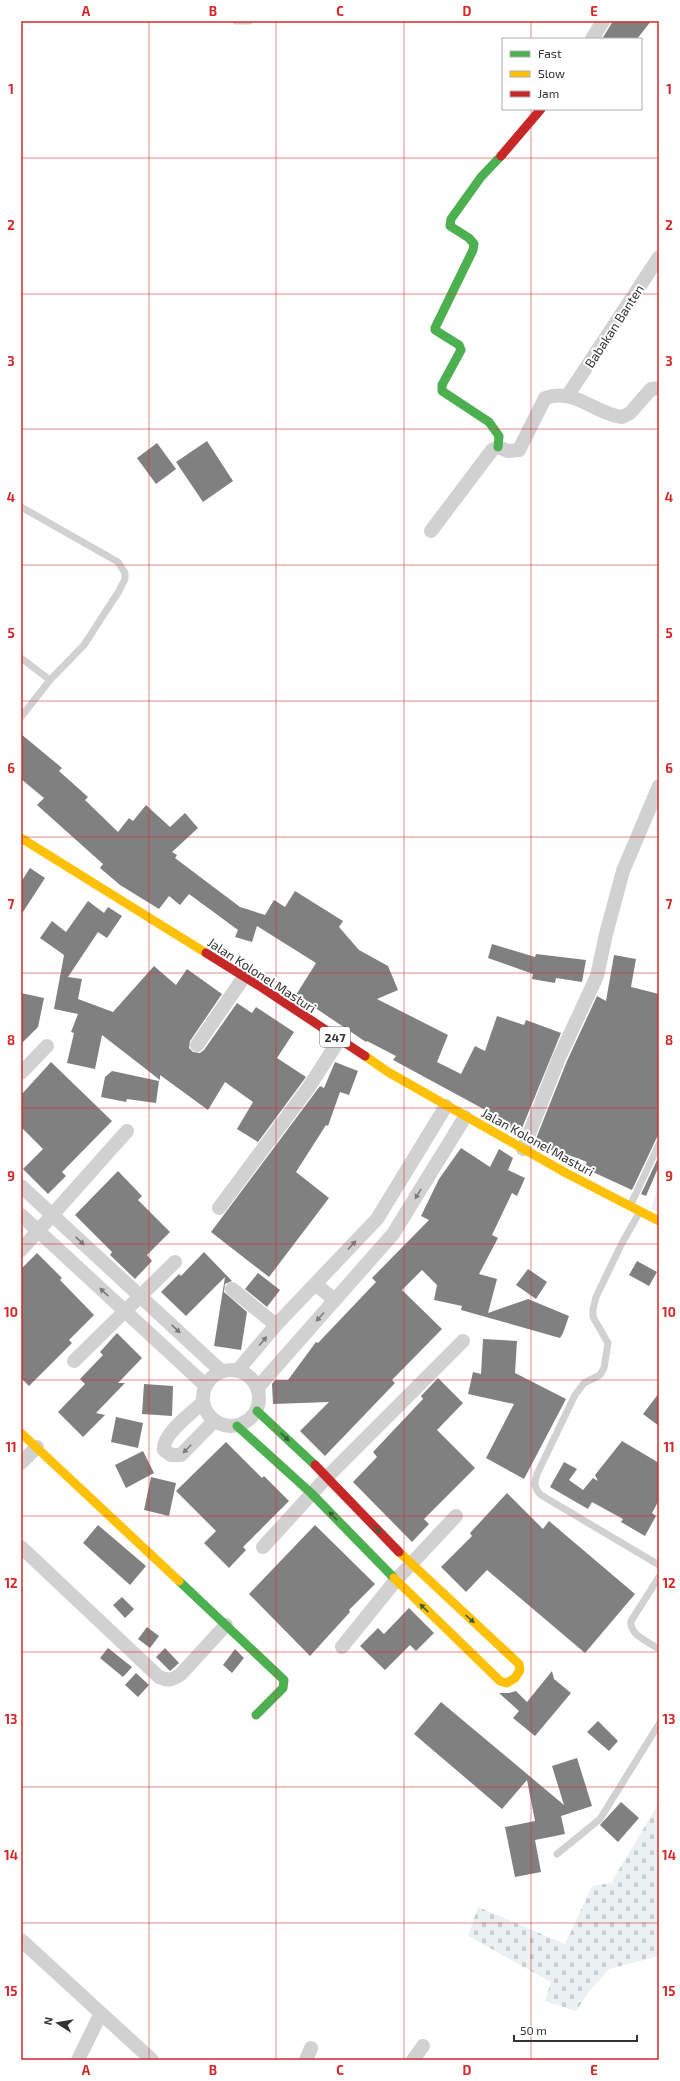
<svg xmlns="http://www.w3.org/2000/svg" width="680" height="2081" viewBox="0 0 680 2081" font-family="'Exo 2',sans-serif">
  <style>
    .cemetery { fill: url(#cemetery-stones) }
    .building { fill: #808080 }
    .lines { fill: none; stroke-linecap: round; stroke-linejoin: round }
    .lane { stroke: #d1d1d1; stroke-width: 7 }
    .street { stroke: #d1d1d1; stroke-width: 14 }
    .fast { stroke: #4caf50; stroke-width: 9 }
    .slow { stroke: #ffc107; stroke-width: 9 }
    .jam { stroke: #c62828; stroke-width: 9 }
    .oneway { fill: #7a7a7a }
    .oneway2 { fill: #3b5e3c }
    .grid { fill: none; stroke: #d62828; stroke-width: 1; stroke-opacity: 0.55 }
    .labels { text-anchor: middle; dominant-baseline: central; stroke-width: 4; stroke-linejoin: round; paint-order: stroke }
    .shield { fill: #fff; stroke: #707070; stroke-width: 1 }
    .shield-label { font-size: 12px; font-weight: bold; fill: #323232 }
    .street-label { font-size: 13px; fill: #323232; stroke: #fff }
    .neatline { fill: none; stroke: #d62828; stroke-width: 1.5 }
    .grid-label { font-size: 13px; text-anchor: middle; font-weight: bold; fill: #d62828 }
  </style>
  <defs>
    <pattern id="cemetery-stones" width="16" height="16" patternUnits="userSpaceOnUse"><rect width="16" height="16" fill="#ebf0f3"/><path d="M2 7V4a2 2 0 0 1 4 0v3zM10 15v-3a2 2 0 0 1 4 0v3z" fill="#caced1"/></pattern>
  </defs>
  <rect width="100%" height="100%" fill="#fff"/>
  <path class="cemetery" d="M659,1184V1212L651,1209Z
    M659,1803V1956L609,1969L588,1993L576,2011L545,2001L551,1982L468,1936L478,1907L565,1944L592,1886L611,1883Z"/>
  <path class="building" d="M613,21H651L637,39H602Z
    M207,441L233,481L203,502L176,462Z
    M157,443L176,469L156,484L137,458Z
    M21,734L62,768L59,771L88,797L85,800L118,832L129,818L133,821L146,805L170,827L185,813L198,828L172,852L177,855L175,858L240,907L265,915L274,900L285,907L295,891L343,921L339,927L359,950L388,966L398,990L377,999L448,1035L437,1062L461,1074L475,1046L485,1051L497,1016L524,1025L526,1020L561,1033L520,1133L488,1115L489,1112L395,1061L393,1060L396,1056L367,1041L366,1042L296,995L316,963L257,926L252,942L235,937L238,930L189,894L180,905L169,896L159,909L120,885L100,868L103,864L37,805L44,798L21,779Z
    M30,868L45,878L21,915V882Z
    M88,901L104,913L108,907L122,916L107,938L98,932L68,977L82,979L78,999L113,1012L154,966L176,985L187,969L222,994L190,1041L189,1048L193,1052L200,1053L204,1050L237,1003L252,1013L256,1007L294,1032L277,1058L306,1077L258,1142L237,1129L253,1102L225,1082L208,1110L160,1075V1080L102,1035L95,1069L67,1063L74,1033L71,1032L78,1014L54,1009L64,955L40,938L52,921L66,932Z
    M492,944L535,957L536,954L586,960L582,982L556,978L555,983L532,979L533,974L488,958Z
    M614,955L636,959L631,987L659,994V1133L632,1190L584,1168L587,1162L561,1152L560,1155L535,1141L567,1061L597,996L606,1001Z
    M21,993L44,998L38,1027L21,1044Z
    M51,1062L112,1121L62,1172L66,1176L48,1194L23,1169L43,1149L21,1127V1095Z
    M335,1062L358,1071L349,1095L340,1092L328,1126L326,1125L296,1172L329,1198L269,1277L211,1232L320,1086L324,1088Z
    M112,1071L159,1081L156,1103L127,1099L126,1102L101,1097L105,1077Z
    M461,1148L490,1167L499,1149L513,1158L508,1170L525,1178L517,1196L512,1193L492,1235L498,1238L479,1274L497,1279L488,1313L528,1299L569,1316L563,1333L560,1338L461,1310L462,1306L434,1300L437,1285L422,1270L402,1290L442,1329L392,1380L395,1383L325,1456L300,1431L329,1402L273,1404L272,1384L275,1380H288L316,1342L318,1343L376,1282L372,1278L429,1220L421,1216L439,1179Z
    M659,1156V1166L646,1196L641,1194Z
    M118,1171L142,1196L138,1200L170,1232L147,1255L152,1261L135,1279L110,1255L112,1252L75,1215Z
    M204,1252L232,1281L225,1284L224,1292L247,1312L241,1350L214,1346L225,1277L186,1316L161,1292L179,1274L181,1276Z
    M37,1253L62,1278L60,1280L94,1315L69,1340L72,1343L29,1386L21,1378V1269Z
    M637,1261L657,1272L649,1286L629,1275Z
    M528,1269L547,1282L536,1299L516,1285Z
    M258,1273L280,1290L267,1307L245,1289Z
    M117,1333L142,1358L118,1383H125L96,1413L105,1415L83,1437L58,1412L85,1384L80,1379L103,1355L100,1352Z
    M483,1339L517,1341L515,1373L566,1399L524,1479L486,1458L514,1404L468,1394L473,1372L481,1374Z
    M438,1378L463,1403L437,1430L475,1468L424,1519L429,1524L412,1542L353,1482L377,1457L373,1452L423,1399L421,1396Z
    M144,1384L173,1386L172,1416L142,1414Z
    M659,1393V1426L643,1414Z
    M116,1417L143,1423L138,1448L111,1442Z
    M622,1441L659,1463V1500L652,1513L656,1516L645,1536L621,1522L623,1519L592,1502L588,1509L550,1487L564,1462L577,1469L569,1480L583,1490L593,1478L598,1481L595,1475Z
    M226,1442L262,1478L264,1476L289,1501L243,1547L246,1550L229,1568L204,1543L216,1531L176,1491Z
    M143,1451L154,1473L126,1488L115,1465Z
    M151,1477L176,1483L169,1516L144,1510Z
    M507,1493L543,1529L549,1521L635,1594L585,1653L487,1570L466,1592L441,1567L472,1536L470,1533Z
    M98,1525L146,1566L130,1585L83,1543Z
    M315,1525L375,1584L349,1610L350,1612L310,1656L249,1594Z
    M122,1597L134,1609L125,1618L113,1605Z
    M409,1608L434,1633L416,1651L410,1645L385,1670L360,1646L378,1628L384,1634Z
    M147,1627L159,1636L150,1648L138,1639Z
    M108,1648L132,1667L123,1677L100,1658Z
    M165,1648L179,1663L170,1671L156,1657Z
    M235,1649L244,1658L232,1673L223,1665Z
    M552,1671L554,1679L571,1693L535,1736L513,1718L519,1711L499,1693H509L516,1691L527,1702Z
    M136,1673L149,1685L138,1697L125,1685Z
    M441,1702L564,1805L552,1766L577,1758L592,1806L561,1816L565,1834L535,1840L541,1872L515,1877L505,1827L535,1821L527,1780L502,1809L414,1734Z
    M598,1721L618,1741L609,1751L587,1732Z
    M621,1802L639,1818L618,1842L600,1825Z"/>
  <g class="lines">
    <path class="lane" d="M236,21H249
      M21,507L118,562L125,573V579L119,591L84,645L50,680L21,717
      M21,658L50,680
      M631,1204L659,1144
      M639,1213L621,1245L596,1297L593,1309V1317L608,1343L604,1368L600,1375L584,1383L575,1395L537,1474C534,1483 534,1488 541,1495L659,1565
      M659,1577L631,1621C629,1635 649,1642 659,1649
      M557,1854L600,1819L659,1724"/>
    <path class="street" d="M592,39L603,21
      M568,395L659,257
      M431,531L492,450L498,447L508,451L519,450L545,398C574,387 595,414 622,417L630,413L651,389L659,388
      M197,1045L244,977
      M21,1073L47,1046
      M523,1149L559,1058L597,976L606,934L623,871L659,786
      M21,1186L221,1371
      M219,1208L309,1087L339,1040
      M21,1215L205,1385
      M21,1250L127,1131
      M315,1284L335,1300
      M232,1289L276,1325
      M74,1361L175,1262
      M203 1398a28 28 0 1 1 56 0a28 28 0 1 1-56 0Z
      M238,1370L276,1325L377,1219L446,1106
      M258,1387L393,1234L465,1117
      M203,1402C192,1413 162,1434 164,1450L171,1455H181L214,1421
      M21,1463L37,1447
      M21,1547L159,1677C168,1681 173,1680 181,1674L226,1625
      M263,1547L327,1477L463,1341
      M342,1647L396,1580L456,1516
      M21,1940L152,2060
      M78,2060L101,2013
      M306,2060L311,2048
      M413,2060L423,2046"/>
    <path class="fast" d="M498,447L499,436L489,422L442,391V385L461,350L459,345L435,330V328L473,250L474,244L469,238L450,226L451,219L481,177L501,156
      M257,1411L315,1465
      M237,1426L311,1493L394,1578
      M179,1581L284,1680L283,1688L256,1715"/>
    <path class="slow" d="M21,838L206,953
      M365,1056L388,1072L566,1173L659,1221
      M21,1433L179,1581
      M394,1578L500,1681L507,1683L515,1678L520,1670L519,1664L399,1552"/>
    <path class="jam" d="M501,156L541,109
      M206,953L261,987L365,1056
      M315,1465L399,1552"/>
  </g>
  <defs><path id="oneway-solid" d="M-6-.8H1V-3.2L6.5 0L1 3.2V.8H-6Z"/></defs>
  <g class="oneway">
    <use href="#oneway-solid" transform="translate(418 1194) rotate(121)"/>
    <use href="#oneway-solid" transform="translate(80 1241) rotate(43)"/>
    <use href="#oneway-solid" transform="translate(352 1245) rotate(-47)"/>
    <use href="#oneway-solid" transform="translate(104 1292) rotate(-137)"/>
    <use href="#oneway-solid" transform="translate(320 1317) rotate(132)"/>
    <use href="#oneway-solid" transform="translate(176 1329) rotate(43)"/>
    <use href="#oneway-solid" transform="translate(263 1341) rotate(-50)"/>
    <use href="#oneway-solid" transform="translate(187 1449) rotate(135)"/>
  </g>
  <g class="oneway2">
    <use href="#oneway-solid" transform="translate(285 1437) rotate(43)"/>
    <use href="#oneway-solid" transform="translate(333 1516) rotate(-134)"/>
    <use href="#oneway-solid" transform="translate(377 1529) rotate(46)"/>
    <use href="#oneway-solid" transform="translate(424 1608) rotate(-136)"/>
    <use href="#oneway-solid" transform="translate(470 1619) rotate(42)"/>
  </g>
  <path class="grid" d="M149,21V2060M276,21V2060M404,21V2060M531,21V39M531,109V2060M21,158H659M21,294H659M21,429H659M21,565H659M21,701H659M21,837H659M21,973H659M21,1108H659M21,1244H659M21,1380H659M21,1516H659M21,1652H659M21,1787H659M21,1923H659"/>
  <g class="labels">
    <rect class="shield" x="320" y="1027" width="30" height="20" rx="3"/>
    <g class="shield-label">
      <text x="335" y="1037">247</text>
    </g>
    <g class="street-label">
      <text transform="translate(614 326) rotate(-57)">Babakan Banten</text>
      <text transform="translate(262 975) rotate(33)">Jalan Kolonel Masturi</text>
      <text transform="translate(538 1142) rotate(29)">Jalan Kolonel Masturi</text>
    </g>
  </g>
  <rect width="680" height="2081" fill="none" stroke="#ffffff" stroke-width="44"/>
  <rect x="502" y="38" width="140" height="72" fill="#ffffff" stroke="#adadad"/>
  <rect x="510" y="51" width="20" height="6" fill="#4caf50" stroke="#adadad"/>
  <text x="538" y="58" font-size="12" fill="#323232">Fast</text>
  <rect x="510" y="71" width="20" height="6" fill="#ffc107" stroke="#adadad"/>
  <text x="538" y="78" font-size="12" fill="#323232">Slow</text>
  <rect x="510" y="91" width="20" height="6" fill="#c62828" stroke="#adadad"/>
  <text x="538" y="98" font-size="12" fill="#323232">Jam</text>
  <g transform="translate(58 2023) rotate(282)" stroke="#ffffff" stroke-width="3" paint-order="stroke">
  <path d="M0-3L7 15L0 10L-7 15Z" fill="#323232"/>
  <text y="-6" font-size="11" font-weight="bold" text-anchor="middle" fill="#323232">N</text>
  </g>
  <path d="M514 2035v6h123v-6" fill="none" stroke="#323232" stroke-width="2"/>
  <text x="520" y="2035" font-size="12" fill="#323232" stroke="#ffffff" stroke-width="3" paint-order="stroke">50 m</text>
  <rect x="22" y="22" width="636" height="2037" class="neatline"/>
  <g class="grid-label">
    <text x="86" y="16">A</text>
    <text x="213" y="16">B</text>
    <text x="340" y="16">C</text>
    <text x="467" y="16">D</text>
    <text x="594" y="16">E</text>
    <text x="11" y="94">1</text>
    <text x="669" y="94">1</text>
    <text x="11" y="230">2</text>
    <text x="669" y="230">2</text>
    <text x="11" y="366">3</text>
    <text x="669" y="366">3</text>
    <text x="11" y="502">4</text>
    <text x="669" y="502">4</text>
    <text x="11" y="638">5</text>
    <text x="669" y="638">5</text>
    <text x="11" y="773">6</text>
    <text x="669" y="773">6</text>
    <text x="11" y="909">7</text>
    <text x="669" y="909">7</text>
    <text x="11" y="1045">8</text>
    <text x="669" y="1045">8</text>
    <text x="11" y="1181">9</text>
    <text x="669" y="1181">9</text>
    <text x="11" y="1317">10</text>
    <text x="669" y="1317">10</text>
    <text x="11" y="1452">11</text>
    <text x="669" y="1452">11</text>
    <text x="11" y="1588">12</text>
    <text x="669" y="1588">12</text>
    <text x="11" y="1724">13</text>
    <text x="669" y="1724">13</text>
    <text x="11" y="1860">14</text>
    <text x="669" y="1860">14</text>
    <text x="11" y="1996">15</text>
    <text x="669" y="1996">15</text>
    <text x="86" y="2075">A</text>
    <text x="213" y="2075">B</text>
    <text x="340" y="2075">C</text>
    <text x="467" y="2075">D</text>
    <text x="594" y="2075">E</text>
  </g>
</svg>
